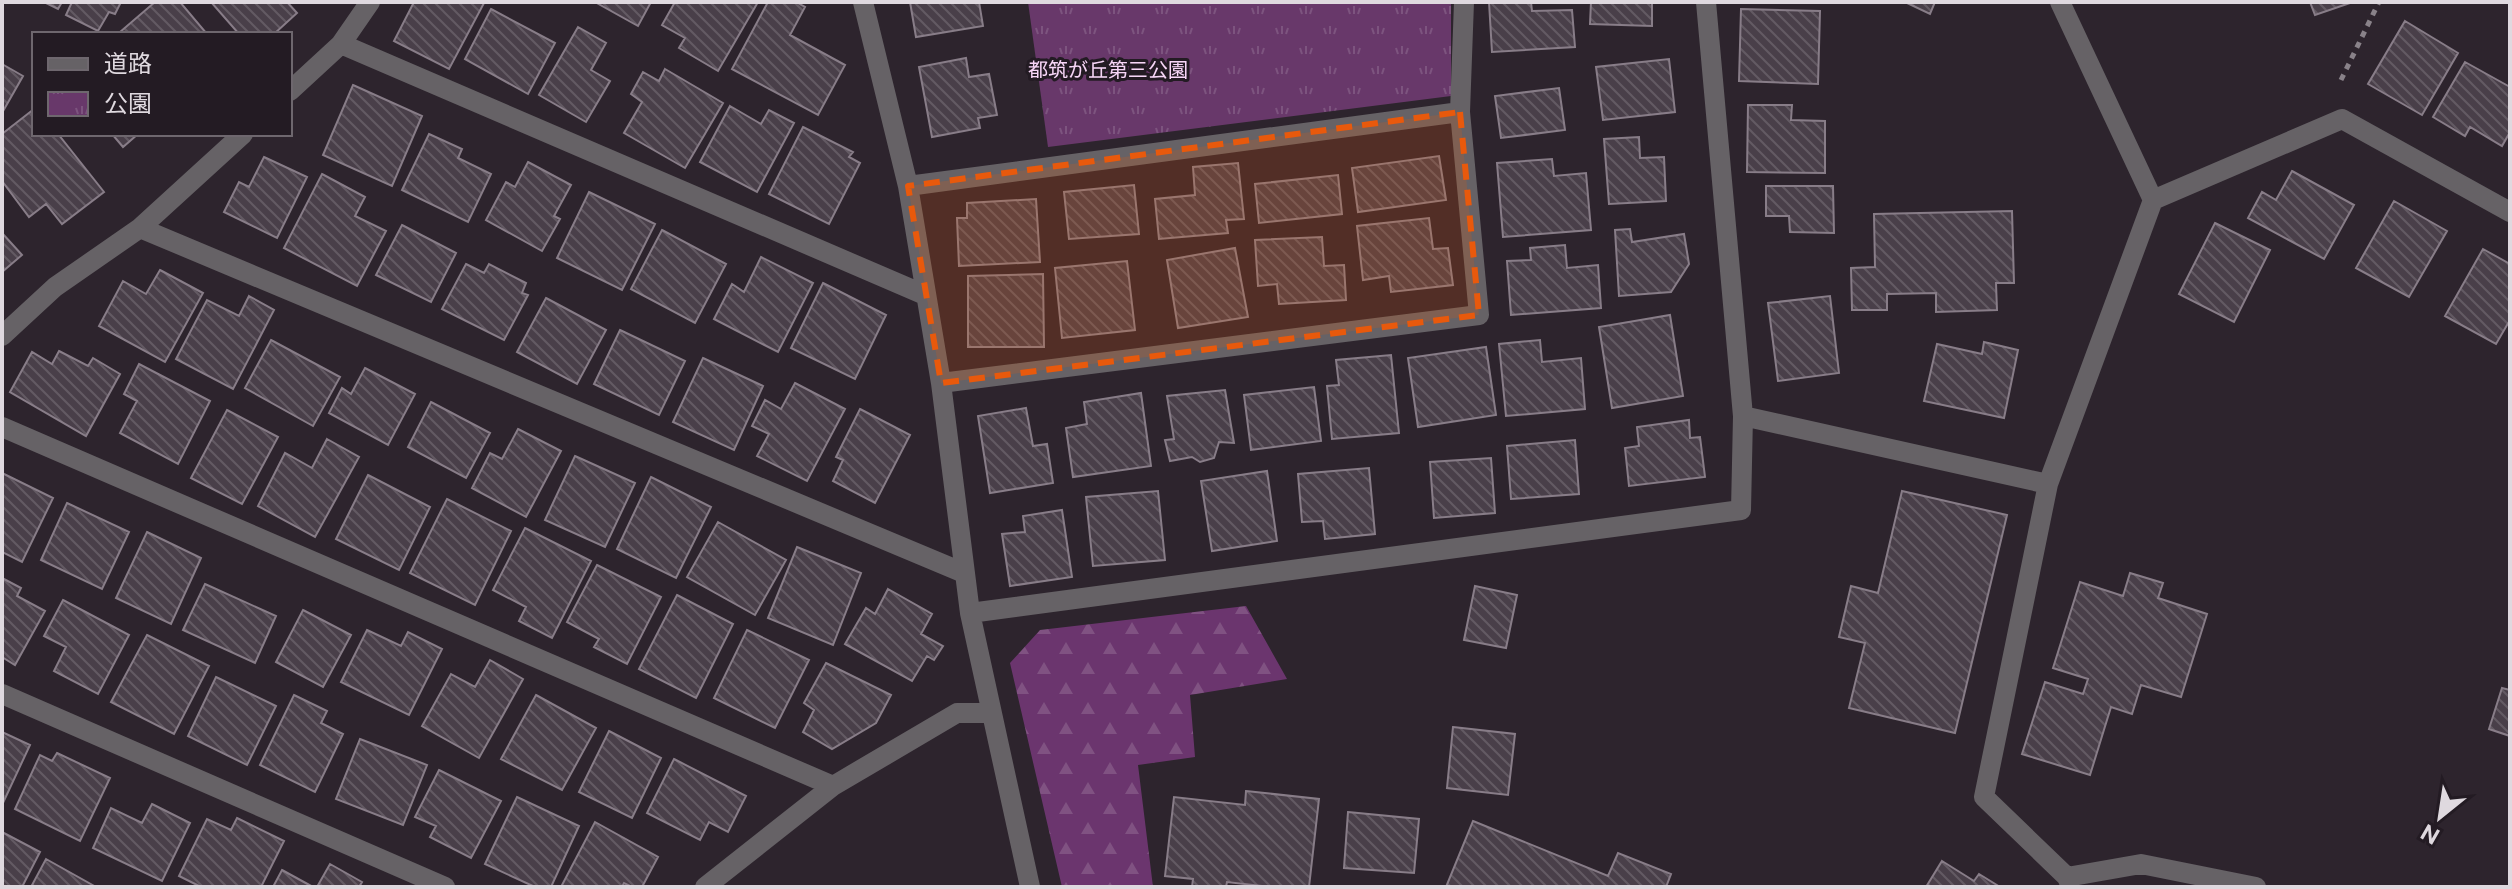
<svg xmlns="http://www.w3.org/2000/svg" width="2512" height="889" viewBox="0 0 2512 889" font-family="'Public Sans','Noto Sans JP',sans-serif">
  <style>
    .forest { fill: url(#forest-firs) }
    .park { fill: url(#park-tufts) }
    .building { fill: url(#building-back-hatch); stroke: #887d88; stroke-width: 2 }
    .lines { fill: none; stroke-linecap: round; stroke-linejoin: round }
    .path { stroke: #898289; stroke-width: 5; stroke-dasharray: 6 6; stroke-linecap: butt }
    .street { stroke: #666266; stroke-width: 20 }
    .marked { fill: #e8590c; fill-opacity: 0.2; stroke: #e8590c; stroke-width: 6; stroke-dasharray: 16 10; stroke-linejoin: round }
    .labels { text-anchor: middle; dominant-baseline: central; stroke-width: 6; stroke-linejoin: round; paint-order: stroke }
    .park-label { font-size: 20px; fill: #f7d6f7; stroke: #231b23 }
  </style>
  <defs>
    <pattern id="forest-firs" width="22" height="20" patternUnits="userSpaceOnUse" patternTransform="scale(2)"><rect width="22" height="20" fill="#6b356e"/><path d="M5 1l3.5 6h-7zM16 11l3.5 6h-7z" fill="#805282"/></pattern>
    <pattern id="park-tufts" width="24" height="20" patternUnits="userSpaceOnUse" patternTransform="scale(2)"><rect width="24" height="20" fill="#68386a"/><path d="M3 7l-1-3M5 7V3M7 7l1-3M15 17l-1-3M17 17v-4M19 17l1-3" fill="none" stroke="#7d547f"/></pattern>
    <pattern id="building-back-hatch" width="6" height="6" patternUnits="userSpaceOnUse" patternTransform="scale(2)"><rect width="6" height="6" fill="#493f49"/><path d="M-1 5l2 2M0 0l6 6M5-1l2 2" fill="none" stroke="#635a63"/></pattern>
  </defs>
  <rect width="100%" height="100%" fill="#2d242d"/>
  <path class="forest" d="M1246,606L1287,679L1190,695L1195,757L1138,765L1153,887H1062L1010,663L1040,630Z"/>
  <path class="park" d="M1028,2H1451V96L1048,147Z"/>
  <path class="building" d="M44,2H62L58,9Z
    M72,2H121L115,14L109,12L98,31L66,15Z
    M155,2H180L207,34H122L120,32Z
    M211,2H287L297,13L274,34H239Z
    M414,2L484,3L449,69L394,41Z
    M595,2H651L638,26Z
    M675,2H758L718,71L679,48L685,38L662,25Z
    M768,2H796L805,7L790,35L845,65L818,115L732,69Z
    M910,2H979L983,26L916,37Z
    M1489,2H1531L1532,11L1572,10L1575,47L1492,52Z
    M1591,2H1652V26L1590,24Z
    M1905,2H1935L1930,14Z
    M2310,2H2350V3L2315,15Z
    M491,9L555,43L528,94L465,59Z
    M1741,9L1820,11L1818,84L1739,81Z
    M2405,21L2458,53L2422,115L2368,84Z
    M578,27L606,43L591,70L610,81L586,122L539,95Z
    M966,58L969,77L989,74L997,115L978,118L980,128L932,137L919,67Z
    M1669,59L1675,112L1603,120L1596,67Z
    M2465,62L2510,87V132L2502,146L2470,127L2465,136L2433,117Z
    M2,64L23,76L2,113Z
    M665,69L723,103L685,168L624,133L642,102L631,94L643,72L659,81Z
    M353,85L422,116L392,186L323,155Z
    M1559,88L1565,130L1501,138L1495,96Z
    M1748,105H1792L1791,120L1825,121V173L1747,172Z
    M730,106L761,124L769,110L794,123L757,192L700,162Z
    M34,109V134H58L104,192L62,224L46,204L29,217L2,181V134Z
    M803,127L853,152L849,157L860,163L829,224L769,194Z
    M112,134H138L123,147Z
    M429,134L462,149L458,158L491,174L468,222L402,190Z
    M1639,137L1640,158L1664,157L1666,201L1609,204L1604,139Z
    M1439,156L1446,200L1358,212L1352,168Z
    M264,157L307,177L277,238L224,212L239,182L249,187Z
    M1552,159L1554,176L1586,173L1591,230L1503,237L1497,163Z
    M528,162L571,185L554,216L560,219L542,251L486,220L506,182L515,187Z
    M1238,163L1244,219L1226,220L1228,233L1159,239L1155,199L1195,195L1193,167Z
    M2292,171L2354,205L2324,259L2248,218L2262,192L2276,200Z
    M322,174L365,197L355,216L386,231L357,286L284,248Z
    M1338,175L1342,214L1259,223L1255,184Z
    M1134,185L1139,234L1069,239L1064,192Z
    M1766,186H1833L1834,233L1790,232L1789,216H1766Z
    M589,192L655,224L622,290L557,258Z
    M1036,199L1040,262L959,266L957,218H967V203Z
    M2394,201L2447,231L2409,297L2356,268Z
    M2012,211L2014,283H1996L1997,310L1936,312V293L1887,294V310H1852L1851,268L1875,267L1874,214Z
    M1429,218L1433,249L1448,248L1453,285L1391,292L1389,276L1363,280L1357,226Z
    M2215,223L2270,250L2234,322L2179,294Z
    M402,225L456,253L431,302L376,275Z
    M1630,229L1632,242L1684,234L1689,264L1671,292L1619,296L1615,230Z
    M662,230L726,264L695,323L631,289Z
    M2,233L22,255L2,272Z
    M1322,237L1324,266L1344,265L1346,300L1279,304L1277,284L1258,286L1255,240Z
    M1565,245L1567,268L1598,265L1601,308L1511,315L1507,261L1531,260L1530,248Z
    M1235,248L1248,317L1178,328L1167,260Z
    M2483,249L2510,264V320L2496,344L2445,316Z
    M761,257L813,283L778,352L714,319L732,284L744,292Z
    M1127,261L1135,330L1062,338L1055,268Z
    M466,264L484,273L489,264L526,283L522,293L528,295L504,340L442,309Z
    M160,270L203,293L165,362L99,326L123,281L146,294Z
    M1043,274L1044,347H968V276Z
    M823,283L886,315L855,379L791,348Z
    M249,296L274,310L233,389L176,359L207,300L239,316Z
    M1830,296L1839,373L1778,381L1768,303Z
    M546,298L606,330L577,384L517,352Z
    M1670,315L1683,396L1612,408L1599,327Z
    M620,330L685,361L659,415L594,384Z
    M271,340L340,377L313,426L245,388Z
    M1540,340L1542,362L1581,358L1585,409L1506,416L1499,344Z
    M1984,342L2018,350L2004,418L1924,401L1937,344L1982,354Z
    M1486,347L1496,415L1418,427L1408,358Z
    M59,351L88,366L93,358L120,374L86,436L10,392L32,352L52,364Z
    M1391,355L1399,433L1332,439L1327,386L1339,385L1336,360Z
    M703,358L763,386L734,450L673,422Z
    M139,364L210,401L178,464L120,433L137,401L124,394Z
    M365,368L415,394L388,445L329,413L342,388L351,394Z
    M795,383L845,409L807,481L757,456L769,434L752,426L765,400L781,409Z
    M1314,387L1321,441L1251,450L1244,395Z
    M1225,390L1234,443L1219,442L1214,458L1200,462L1192,457L1170,461L1165,440L1174,439L1167,396Z
    M1141,393L1151,466L1073,477L1066,428L1087,424L1084,402Z
    M431,402L490,433L466,478L408,447Z
    M1026,408L1033,446L1047,444L1053,483L990,493L978,416Z
    M860,409L910,435L875,503L833,481L843,460L836,457Z
    M227,410L278,437L242,504L191,478Z
    M1689,420L1690,438L1700,437L1705,477L1629,486L1625,448L1639,446L1637,427Z
    M518,429L561,451L526,517L472,488L490,453L502,459Z
    M327,439L359,457L315,537L258,506L285,453L312,468Z
    M1575,440L1579,494L1511,499L1507,446Z
    M575,456L635,483L605,547L545,520Z
    M1491,458L1495,513L1434,518L1430,462Z
    M1369,468L1375,534L1325,539L1323,521L1302,522L1298,474Z
    M1267,471L1277,541L1212,551L1201,481Z
    M2,473L53,498L22,562L2,552Z
    M368,475L430,507L399,570L336,539Z
    M651,477L711,507L676,578L617,549Z
    M1158,491L1165,560L1093,566L1086,497Z
    M1902,491L2007,515L1955,733L1849,708L1865,643L1839,637L1851,586L1878,593Z
    M447,499L511,531L475,605L410,573Z
    M67,503L129,532L102,589L41,560Z
    M1062,510L1072,577L1010,586L1002,534L1025,532L1023,516Z
    M718,522L786,560L755,615L687,577Z
    M525,528L591,561L552,638L519,621L526,607L493,590Z
    M147,532L201,558L171,624L116,598Z
    M797,547L861,573L833,645L768,618Z
    M597,565L661,597L627,664L594,647L599,639L567,622Z
    M2130,573L2163,583L2158,598L2207,614L2181,697L2141,685L2132,714L2111,707L2090,775L2022,754L2045,682L2083,694L2088,679L2053,668L2080,582L2123,596Z
    M2,578L21,588L17,596L45,611L15,665L2,657Z
    M205,584L276,616L255,663L183,630Z
    M1475,586L1517,595L1506,648L1464,640Z
    M888,589L932,614L921,634L943,646L934,660L927,656L912,681L845,644L866,608L875,614Z
    M677,595L733,624L696,698L639,669Z
    M63,600L129,635L98,694L54,671L66,647L44,636Z
    M303,610L351,635L323,687L276,662Z
    M367,630L401,646L408,632L442,649L409,715L341,682Z
    M747,630L809,660L775,728L714,698Z
    M147,635L209,666L174,734L111,702Z
    M490,660L523,679L479,758L422,726L451,674L475,687Z
    M826,663L891,695L876,723L832,749L803,732L814,710L804,703Z
    M216,677L276,706L247,765L188,736Z
    M2502,688L2510,690V736L2489,729Z
    M294,695L327,711L321,723L343,734L315,792L260,765Z
    M536,695L596,728L562,790L501,759Z
    M1453,727L1515,734L1508,795L1447,788Z
    M609,731L661,758L632,818L579,792Z
    M2,732L30,745L2,805Z
    M360,739L427,765L403,825L336,799Z
    M57,753L110,778L80,841L15,809L40,755L52,761Z
    M674,759L746,796L728,832L709,822L700,840L647,813Z
    M439,770L501,801L471,858L430,837L436,826L415,817Z
    M1246,791L1319,799L1309,887H1271L1227,882L1226,887H1192L1193,879L1165,876L1174,797L1245,805Z
    M517,797L579,826L551,887H535L485,864Z
    M152,804L190,823L162,881L93,848L111,808L142,823Z
    M1348,812L1419,819L1414,873L1344,868Z
    M237,818L284,841L261,887H201L179,876L207,819L231,830Z
    M1473,821L1608,876L1618,853L1671,874L1666,887H1446Z
    M595,822L658,857L642,887H632L624,883L622,887H561Z
    M2,832L40,852L22,887H2Z
    M46,859L96,887H31Z
    M1942,861L1974,881L1979,874L2000,887H1926Z
    M330,864L362,882L359,887H317Z
    M282,870L313,887H273Z"/>
  <g class="lines">
    <path class="path" d="M2341,80L2379,2"/>
    <path class="street" d="M863,2L908,186L941,383L970,613L1030,887
      M2060,2L2153,200L2048,484L1984,797L2067,877L2071,887
      M341,44L925,295
      M290,91L341,44L370,2
      M908,186L1460,112
      M2153,200L2342,119L2510,212
      M140,228L964,573
      M2,336L55,287L140,228L243,134
      M941,383L1479,315L1460,112L1464,2
      M1743,416L2048,484
      M2,427L833,786
      M970,613L1741,510L1743,416L1706,2
      M2,694L445,887
      M2067,877L2141,864L2256,887
      M705,887L833,786L957,713H992"/>
  </g>
  <path class="marked" d="M1460,112L1479,315L941,383L908,186Z"/>
  <g class="labels">
    <g class="park-label">
      <text x="1108" y="70">都筑が丘第三公園</text>
    </g>
  </g>
  <rect width="2512" height="889" fill="none" stroke="#dfd9df" stroke-width="8"/>
  <rect x="32" y="32" width="260" height="104" fill="#231b23" stroke="#6e676e" stroke-width="2"/>
  <rect x="48" y="58" width="40" height="12" fill="#666266" stroke="#6e676e" stroke-width="2"/>
  <text x="104" y="72" font-size="24" fill="#dfd9df">道路</text>
  <rect x="48" y="92" width="40" height="24" fill="url(#park-tufts)" stroke="#6e676e" stroke-width="2"/>
  <text x="104" y="112" font-size="24" fill="#dfd9df">公園</text>
  <g transform="translate(2440 817) rotate(210)" stroke="#231b23" stroke-width="6" paint-order="stroke">
  <path d="M0-6L14 30L0 20L-14 30Z" fill="#dfd9df"/>
  <text y="-12" font-size="22" font-weight="bold" text-anchor="middle" fill="#dfd9df">N</text>
  </g>
</svg>
